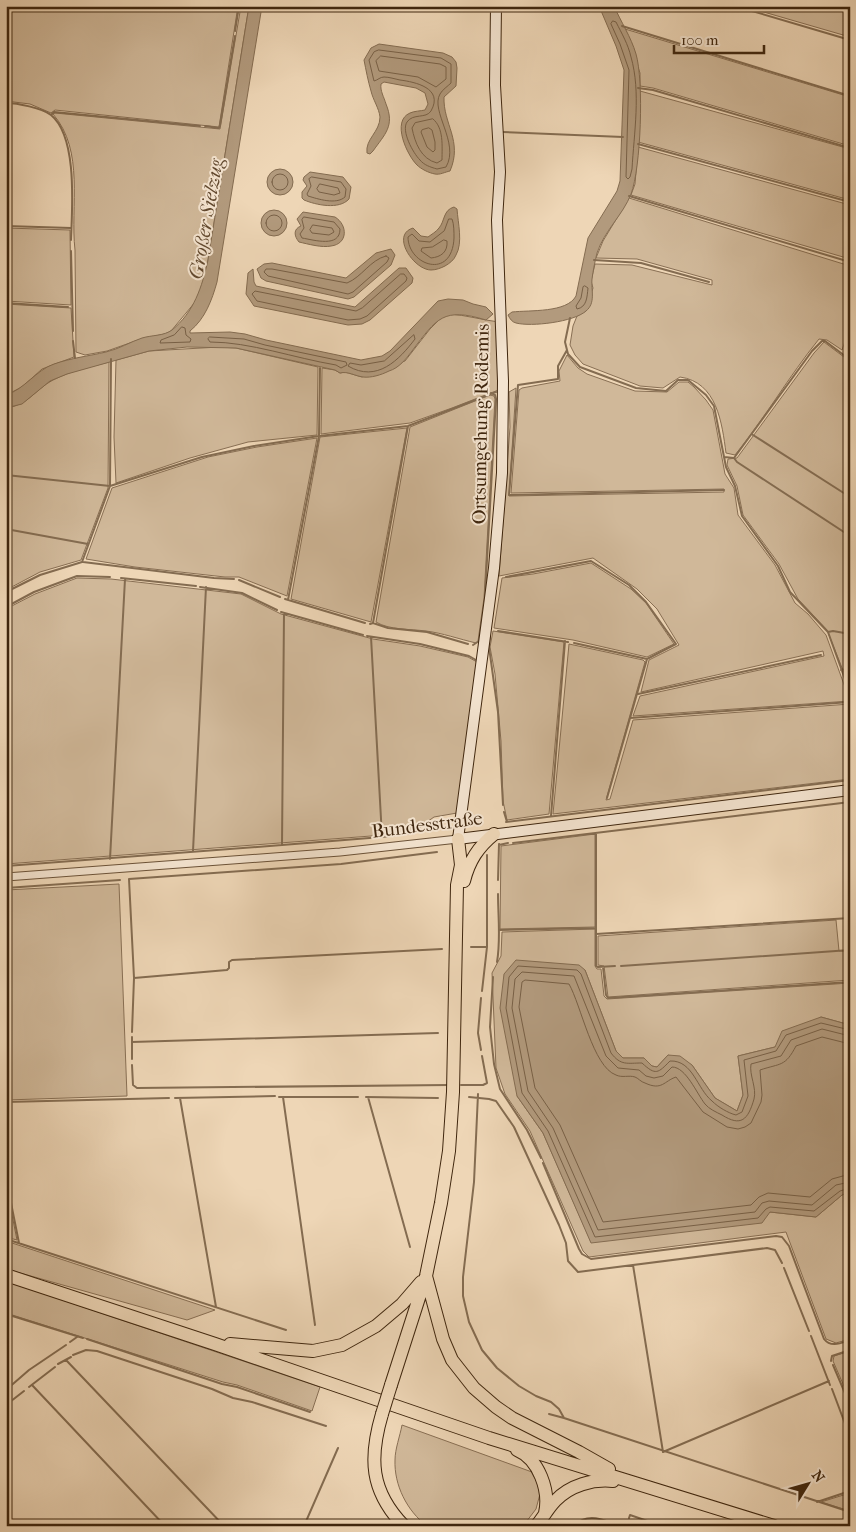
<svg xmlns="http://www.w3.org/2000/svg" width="856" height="1532" viewBox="0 0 856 1532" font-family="'IM FELL French Canon',serif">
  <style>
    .green { fill: #d0b899; stroke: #886f54 }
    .water { fill: #b29a7d; stroke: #846c51 }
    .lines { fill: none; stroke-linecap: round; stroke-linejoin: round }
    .shore { stroke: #786046; stroke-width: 1 }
    .stream { stroke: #846c51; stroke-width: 2 }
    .street-casing { stroke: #6b5238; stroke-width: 9 }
    .secondary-casing { stroke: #3f260e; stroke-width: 12 }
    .highway-casing { stroke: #3f260e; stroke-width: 14 }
    .street { stroke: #f4e4d0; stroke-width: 7 }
    .secondary { stroke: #f4e4d0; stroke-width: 10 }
    .highway { stroke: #eed6b6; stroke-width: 12 }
    .highway-bridge-casing { stroke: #3f260e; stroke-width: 14; stroke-linecap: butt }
    .highway-bridge { stroke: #eed6b6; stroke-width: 12 }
    .labels { text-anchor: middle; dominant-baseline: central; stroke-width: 4; stroke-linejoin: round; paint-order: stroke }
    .street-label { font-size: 19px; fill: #3f260e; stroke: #f4e4d0 }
    .water-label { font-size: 20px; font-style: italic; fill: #62492f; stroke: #f4e4d0 }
  </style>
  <rect width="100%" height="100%" fill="#eed6b6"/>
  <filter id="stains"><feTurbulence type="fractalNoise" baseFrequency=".004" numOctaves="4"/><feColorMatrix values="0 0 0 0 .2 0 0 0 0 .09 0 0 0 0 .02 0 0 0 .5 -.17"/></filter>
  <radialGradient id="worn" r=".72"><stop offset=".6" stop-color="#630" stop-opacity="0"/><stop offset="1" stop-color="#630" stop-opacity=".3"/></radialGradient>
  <path class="green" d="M6,6H238L219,127L55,110L51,113L30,104L6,101Z
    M241,6H249L208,260L204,279L196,301L171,331L165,334L144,338L107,351L85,355L76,352L75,250C70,206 85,151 53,114L55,113L220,129Z
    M743,6H850V37Z
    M625,29L850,97V146L653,88L640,86V73Z
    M640,91L850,149V200L638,142Z
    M638,147L850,205V259L631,195L635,184Z
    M629,198L850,266V327L842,350L827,340L819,339C789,376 765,418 735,455L726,453C722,423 717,382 680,377L663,388L640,386L583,364L575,355L570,345L573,326L577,316L586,311L593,288L591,281L595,264L632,265L712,285V280L637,259L596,258L603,241Z
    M6,228L70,230L71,305L6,301Z
    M6,304L71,308L74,357L42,369L22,387L6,395Z
    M449,314C466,315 482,320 499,322L501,389L452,408L410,423L321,434L322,368L335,370L340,373L345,372L362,377L405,361L430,329L441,318Z
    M824,342L844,357L850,365V688L827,630L798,599L779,564L743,515L737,486L727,465L728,459L737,458L814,353Z
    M219,347L236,348L318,367L317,435L248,442L190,458L116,483L114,437L116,360L149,351Z
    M567,355L578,368L587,374L635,391L667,392L679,382H688L694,387L706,400L713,410L725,474L734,488L738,515L775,565L795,603L808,614L826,635L850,701L633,716L640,696L824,656L823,651L641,692L649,660L679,645L657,609L637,589L593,558L499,576L510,427L509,392L516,388L509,496L724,492V489L511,493L519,390L522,388L560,381L559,371Z
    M109,362L108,488L81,560L40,572L6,590V408C29,405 34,390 53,380C70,371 90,367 109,362Z
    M490,395L494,396L495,399L484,598L478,641L476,643C459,639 442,633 426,631C410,629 389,630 376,622L410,427Z
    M407,428L371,622L291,599L320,437Z
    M317,438L287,596L239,577H225L135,567L86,559L112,488L208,457L257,447Z
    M591,563L631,589L646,603L674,644L647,657L573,640L494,628L502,578L533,574Z
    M77,578L111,579L241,594L281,614L373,639L420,646L468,657L477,662L457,813L434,817L424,824L418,830L384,835L6,864V609L35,594Z
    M493,631L564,642L549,814L507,820L503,801L501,741L495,674L490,647Z
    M569,644L643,660L645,662L606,800L610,799L633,720L850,704V779L553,814Z
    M595,834V927L500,929L501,846Z
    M119,884L127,1096L6,1100V890Z
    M836,920L839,951H850V980L608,997L604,966L598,965V936Z
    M595,929V966L597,969H601L604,996L607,999L850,983V1025L821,1017L775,1047L738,1056L743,1095L737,1111L715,1098L692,1065L668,1055L657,1067L652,1066L644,1058H623L616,1051L585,970L517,1096L543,1133L591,1242L770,1212L816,1217L842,1195L850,1192V1339L836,1343L826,1339L786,1232L589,1257L583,1251L530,1131L505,1094L496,1068L492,973L501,956L502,932Z
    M6,1185L17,1240L6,1237Z
    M6,1241L215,1310L187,1320L6,1269Z
    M6,1281L320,1387L312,1411L237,1385L223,1382L6,1313Z
    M850,1351V1400L833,1361L834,1356Z
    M402,1425L532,1472L541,1490L536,1509L523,1526H427C407,1511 394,1485 395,1460C395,1449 400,1436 402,1425Z
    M850,1493V1511L821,1502Z"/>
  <path class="water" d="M249,6H262L217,282C212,300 205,319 190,331V333L230,332L245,334L266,340L361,360L382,356L390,351L438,301L448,299L463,300L473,304L486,307L493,314L486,320C443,307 437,318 412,351C406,359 399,368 389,371C381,375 371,378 363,377C355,376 348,371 340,373L335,370L236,348L187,347L149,351L67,374L50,381L22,404L6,408V395C25,389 36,370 54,364C71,358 89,356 106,352C119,349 130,342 142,338C152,335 164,336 172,330C194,312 202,287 208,260Z
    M599,6H614C621,22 631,37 636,54C644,81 641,168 631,194C623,215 604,231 597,253C595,261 593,271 592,279C591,290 596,303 586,311C574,322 531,327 516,323C512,322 510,319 508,315L512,312C530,310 567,313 576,296L588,238L617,191L620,181L624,70L616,46Z
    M379,44L443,53L452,57L456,62L457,68L456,86L444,97C443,124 463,141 450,171C445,172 440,175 435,174C429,173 421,169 417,165C407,155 391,121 410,113C414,111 421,111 425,110L428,104L425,93L416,88L384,82L381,84C380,91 384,97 386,104C395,126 385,134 373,151L370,154L367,153C365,139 380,132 380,117C379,108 373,100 371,91C368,81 366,70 364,60L371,48Z
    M267 182a13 13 0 1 1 26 0a13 13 0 1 1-26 0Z
    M310,172L343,177L351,187L349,199C339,210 316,205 304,200L302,198V192L307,186L303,180L304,177Z
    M454,207L457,209C458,223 463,243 456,255C454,260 450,263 445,266C441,268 436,270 431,270C414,270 390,235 413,228L421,236L428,237C432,234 436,232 439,228C445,221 443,210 454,207Z
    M261 223a13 13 0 1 1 26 0a13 13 0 1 1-26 0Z
    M303,212L335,217C348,225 348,244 331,246C322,248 308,244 299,242C294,236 293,229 301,226L297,219Z
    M391,249L395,255L391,265L354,297L348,299L266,281L261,278L257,269L264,264L272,263L346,278L376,253Z
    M399,268H406L413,278L412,283L370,320L362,324L348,325L254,306L246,294L248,273L253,269L254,282L256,286L355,307Z
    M516,960L579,965L585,970L616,1051L623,1058H644L652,1066L657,1067L668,1055L680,1056L692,1065L715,1098L737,1111L743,1095L738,1056L775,1047L782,1031L821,1017L850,1025V1192L842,1195L816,1217L770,1212L762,1223L591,1243L543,1133L517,1096L500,1008L504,974Z"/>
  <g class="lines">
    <path class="shore" d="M613,21L616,22C622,34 628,44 631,57C641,92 634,133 632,169L630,177L628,179L626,177L629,70L620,44L611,24Z
      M379,50L441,58L451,64V83C448,86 442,90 440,94C430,111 460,143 446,167L437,169C430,167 424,165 420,160C413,153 401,131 407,122C413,113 426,119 431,111C444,88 415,82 400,80C395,79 389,77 384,77C380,77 378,80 374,81L369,60L374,52Z
      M381,56L440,64L446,67V79L436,87L418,77L379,71L376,61Z
      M433,119C444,128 442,146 442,160L437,163C421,159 415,143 412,128L415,123Z
      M429,128L432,130L435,142V150L433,152L427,147L421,132L422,130Z
      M272 182a8 8 0 1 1 16 0a8 8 0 1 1-16 0Z
      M312,177L341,182L346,189L345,197C336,205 318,199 308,196L307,194L311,186L309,179Z
      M320,184L338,188L340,193L334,195L319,192L317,189Z
      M266 223a8 8 0 1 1 16 0a8 8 0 1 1-16 0Z
      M304,217L334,222L340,229C340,248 314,240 302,238L300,234L304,228L302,220Z
      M449,219H452C454,224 454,232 454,238C452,281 408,265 408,237L412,234L419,241L430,242L444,231Z
      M313,225L332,228L334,232L329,235L312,233L310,230Z
      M444,240L447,241C448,252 441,257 431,258L421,251L422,248L432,247Z
      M386,256L389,258L387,262L353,292L348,294L268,276L264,272L266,269H272L347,283C362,277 370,260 386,256Z
      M401,274H404L407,278L406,281L367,316L360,319L348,320L257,301L252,294L255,291L356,311L362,308Z
      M585,286L588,288C587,297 587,307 577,309L576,306L581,298L583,287Z
      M182,327L185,328L186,335L191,339L190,342L160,343L161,340L174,335Z
      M414,335L415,339C399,360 377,383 348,366L350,363L361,365L384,361Z
      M210,337L244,339L265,345L346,362L347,365L341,368L336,365C294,358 250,342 210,342L208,339Z
      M850,1030L821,1023L786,1035L776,1051L744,1060L748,1096L742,1112L736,1115C728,1113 718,1107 712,1101C697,1089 693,1060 670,1061C658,1073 656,1076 642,1063C627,1063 621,1066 611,1053L581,974L577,970L518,966L509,977L506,1008L522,1093L548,1131L595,1237L758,1218L766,1209L770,1207L814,1211L840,1191L850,1188
      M850,1036L822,1029L791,1040L781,1056L751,1064C749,1075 757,1088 754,1099C748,1120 741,1127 722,1115C716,1112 709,1109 705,1104C697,1094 686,1067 672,1067L663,1076L654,1078L646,1076L639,1070L618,1068L606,1056L574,976L522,972L515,979L512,1008L528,1091L553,1128L598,1230L755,1212L762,1203L769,1201L812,1205L836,1185L850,1182
      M850,1044L822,1037L796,1046C785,1067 781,1063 760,1070L762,1095L761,1102L751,1123L745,1127L738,1129L727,1127L703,1112L676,1077C664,1081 662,1091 645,1083C641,1082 638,1078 635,1077C629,1075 622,1078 616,1075C593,1067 581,1005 569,984L525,980L522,982L519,1007L535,1088L560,1125L603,1222L751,1205L759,1197L768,1193L810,1197L832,1179L850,1174"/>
    <path class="stream" d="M735,6L850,40
      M622,26L850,96
      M235,31L239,6
      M638,88L653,90L850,148
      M6,103C17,103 42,108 51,115C78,137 72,209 71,240
      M51,115L54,112L200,126
      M205,126L218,128
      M219,128L220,125L235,36
      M503,132L623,137
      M638,144L850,202
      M629,196L850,262
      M6,226L71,228
      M71,251L73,331
      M594,260L641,263L709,282
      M6,303L68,307
      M570,318L565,342L568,354L580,367L636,388L666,391L678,380H688L706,395L714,406L726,467L735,486L742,516L778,566L790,592L828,632L850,693
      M850,335C845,347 842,352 850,364
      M73,341L75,358
      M567,350L558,366V379L518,385L509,495L724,490
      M320,368L319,436L408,426L496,392
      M753,435L850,497
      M724,457L734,458L812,351L822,341H825L845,356
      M734,458L737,462L850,536
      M6,475L110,486L202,457L254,446L319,436L288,600
      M6,529L88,544
      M83,562L214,578L234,579
      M506,577L591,561L629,585L646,602L676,644L647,659
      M121,578L196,586
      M239,580L280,597
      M200,587L242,593L277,610
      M6,592L40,575L82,562L110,486L111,359
      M485,596L496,399L495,395L491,393
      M285,599L365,623
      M6,607L34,592L77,576L110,577
      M281,612L363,635
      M284,613L282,845L382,837L371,637
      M373,623L408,426
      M370,624L373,623L388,628L427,632L468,644
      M498,631L568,642
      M828,632L833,631L850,634
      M367,636L420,644L469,656L476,660
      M490,636L489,647L498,712L503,805
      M574,643L647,659L607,798
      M473,645L479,641L484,608
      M841,670L850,669
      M638,694L821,655
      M630,718L850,702
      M504,812L507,822
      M551,816L565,641
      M506,822L850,780
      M596,833V966L598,967L615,966
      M382,837L414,833
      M513,843L850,802
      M499,845L508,843
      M193,851L206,587
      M110,859L125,579
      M6,866L282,845
      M498,880L499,844
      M6,888L120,880
      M499,930L596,928
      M596,934L850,918
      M471,947H487
      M497,962C501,939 498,917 498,894
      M621,966L850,950
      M603,967L606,995L608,998L850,982
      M493,977L490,1027L494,1064L500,1089L527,1130L541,1158
      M134,978L227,970L229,968V962L232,960L442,949
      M482,991L487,947V855
      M132,1032L134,978L129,879L341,864L437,852
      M132,1037V1059
      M132,1042L438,1033
      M481,1050L478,1033L481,998
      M132,1065L133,1085L137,1088L449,1085
      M461,1085H483L487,1083L482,1056
      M478,1094L474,1182L463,1277V1296L469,1322L482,1350L497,1368L519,1386L536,1396L551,1402L559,1409L564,1418L850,1512
      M279,1097H358
      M283,1097L315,1325
      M366,1097L438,1098
      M368,1097L410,1247
      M469,1097L489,1099L496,1101L514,1127L559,1225L566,1243L568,1261L578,1272L767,1248L775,1250L782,1263
      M175,1098L275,1096
      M180,1098L216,1307
      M6,1102L169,1098
      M543,1163L579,1249L582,1254L591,1259L776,1236L782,1237L789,1246L824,1339C831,1348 841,1343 850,1340
      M6,1178L19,1243
      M6,1239L286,1330
      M633,1265L663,1452L829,1381
      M784,1268L809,1331
      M6,1314L83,1338
      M811,1336L830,1385
      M87,1339L222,1384L237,1387L310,1412
      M70,1342L77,1337
      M73,1355L86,1350L97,1351L212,1389L233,1398L252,1402L326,1426
      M66,1360L224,1526
      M831,1361L832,1356L850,1350
      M58,1364L71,1357
      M833,1365L850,1405
      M32,1385L165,1526
      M29,1387L55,1367
      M832,1389L850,1437
      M6,1390L29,1370L66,1345
      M6,1405L24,1391
      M549,1414L564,1418
      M817,1502L850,1491
      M6,1516L15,1526
      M629,1518L630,1515L662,1526
      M304,1526L338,1448
      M574,1526C589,1511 604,1521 621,1526
      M625,1526L627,1523"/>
    <g class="street-casing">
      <path id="street" d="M6,877L340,852L458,839"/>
    </g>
    <g class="secondary-casing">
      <path id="secondary" d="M496,6L495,85L500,172L497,220L503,381L502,473L494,568L458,839L850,790"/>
    </g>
    <g class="highway-casing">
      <path id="highway" d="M464,881C469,861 478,847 494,834
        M6,1275L215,1344L489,1438L774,1526
        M426,1276L443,1339L452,1360L474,1388L496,1407L512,1418L579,1452L609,1469
        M230,1344L313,1351L342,1345L376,1326L402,1304L421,1282
        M391,1385L426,1276L441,1203L449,1151L453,1092L457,885L461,865L458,839
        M382,1414C369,1458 370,1491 404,1526
        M517,1450C539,1459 550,1491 545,1513
        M536,1526C543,1518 548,1508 555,1501C570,1485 593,1479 613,1481"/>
    </g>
    <use href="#street" class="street"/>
    <use href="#secondary" class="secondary"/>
    <use href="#highway" class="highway"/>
    <g class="highway-bridge-casing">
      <path id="highway-bridge" d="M382,1414L391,1385"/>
    </g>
    <use href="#highway-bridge" class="highway-bridge"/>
  </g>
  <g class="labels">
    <g class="street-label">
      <text transform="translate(481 424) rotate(-89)">Ortsumgehung Rödemis</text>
      <text transform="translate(427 825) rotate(-7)">Bundesstraße</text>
    </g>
    <g class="water-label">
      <text transform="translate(206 219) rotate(-80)">Großer Sielzug</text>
    </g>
  </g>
  <rect width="856" height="1532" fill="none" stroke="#eed6b6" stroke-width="25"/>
  <rect x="8" y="8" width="841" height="1517" fill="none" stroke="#3f260e" stroke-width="2.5"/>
  <rect x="12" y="12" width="831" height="1507" fill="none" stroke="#3f260e"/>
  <g transform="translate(808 1484) rotate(53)" stroke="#f4e4d0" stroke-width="4" paint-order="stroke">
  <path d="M0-4L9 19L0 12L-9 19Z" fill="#3f260e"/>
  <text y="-8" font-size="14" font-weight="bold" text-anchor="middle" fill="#3f260e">N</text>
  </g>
  <path d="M674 45v8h90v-8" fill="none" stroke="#3f260e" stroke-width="2.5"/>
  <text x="681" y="45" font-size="15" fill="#3f260e" stroke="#f4e4d0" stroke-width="4" paint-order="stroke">100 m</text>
  <rect width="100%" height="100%" filter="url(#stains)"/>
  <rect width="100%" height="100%" fill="url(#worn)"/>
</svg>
